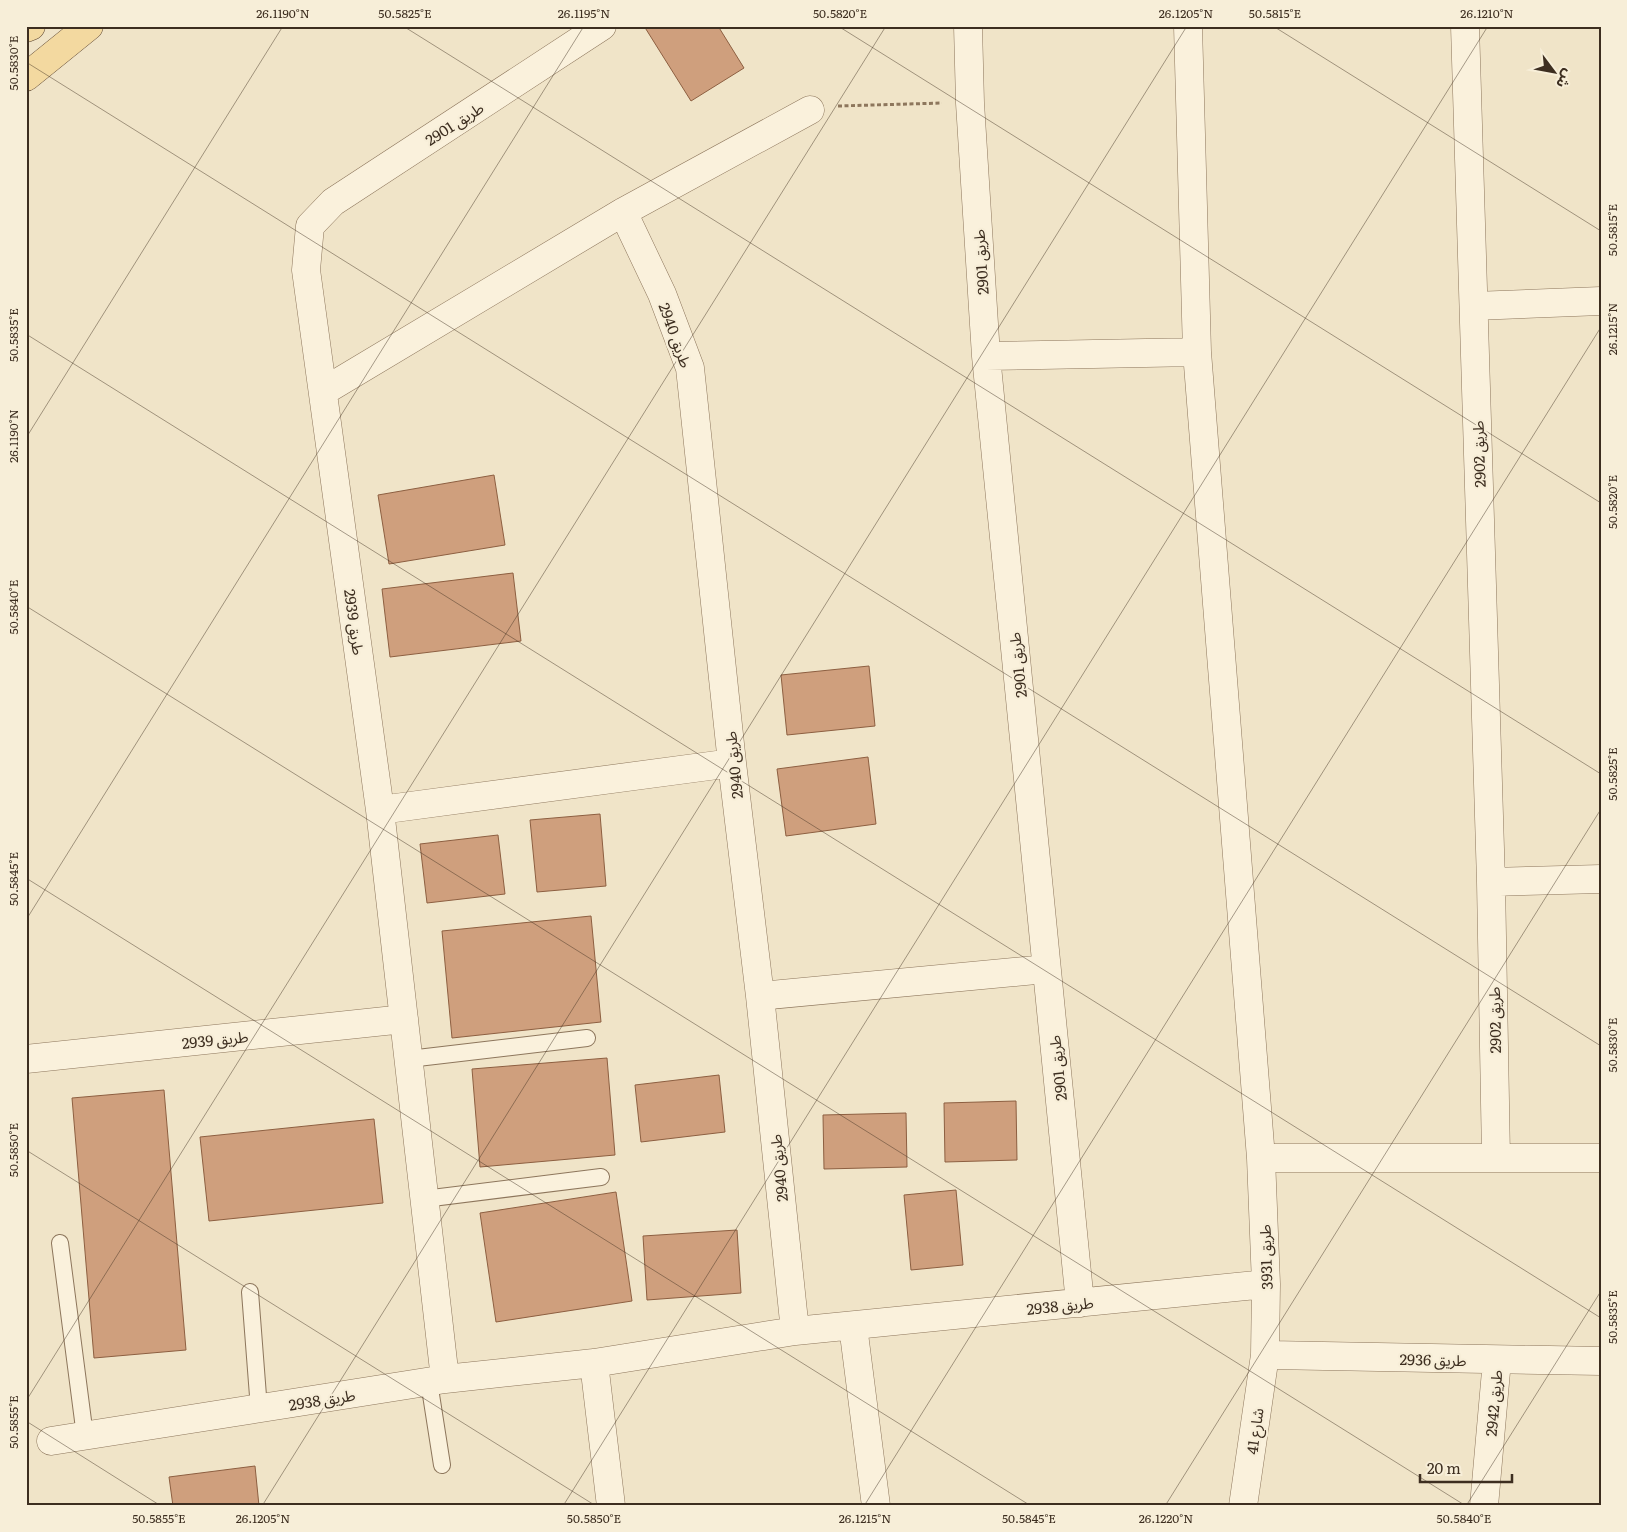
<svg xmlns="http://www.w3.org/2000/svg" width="1627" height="1532" viewBox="0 0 1627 1532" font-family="Literata,'Noto Sans Arabic',serif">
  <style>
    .building { fill: #cf9f7d; stroke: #8d5f41 }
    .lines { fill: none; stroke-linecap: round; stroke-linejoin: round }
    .lane-casing { stroke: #8d765c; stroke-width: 18 }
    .street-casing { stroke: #8d765c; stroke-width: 29 }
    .primary-casing { stroke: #5b4430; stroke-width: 29 }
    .path { stroke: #8d765c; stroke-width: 3; stroke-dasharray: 4 2.5; stroke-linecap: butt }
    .lane { stroke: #faf1dc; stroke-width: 16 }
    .street { stroke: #faf1dc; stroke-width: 28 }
    .primary { stroke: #f3d9a0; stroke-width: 28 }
    .ticks { fill: none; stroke: #3d2e20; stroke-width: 1; stroke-opacity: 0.45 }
    .labels { text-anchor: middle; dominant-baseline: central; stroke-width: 4.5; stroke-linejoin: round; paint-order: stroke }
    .street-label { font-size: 15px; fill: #3d2e20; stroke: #f7eed8 }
    .neatline { fill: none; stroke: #3d2e20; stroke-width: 2 }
    .ticks-label { font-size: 12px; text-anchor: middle; fill: #3d2e20 }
  </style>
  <rect width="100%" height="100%" fill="#f0e4c8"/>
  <path class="building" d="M644,26H718L744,68L691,101Z
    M494,475L505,545L389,564L378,495Z
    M513,573L521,641L390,657L382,589Z
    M869,666L875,726L787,735L781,675Z
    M868,757L876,824L786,836L777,769Z
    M600,814L606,886L537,892L530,820Z
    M498,835L505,894L427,903L420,844Z
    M591,916L601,1022L452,1038L442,931Z
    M607,1058L615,1155L480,1167L472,1069Z
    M719,1075L725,1132L641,1142L635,1085Z
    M164,1090L186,1350L94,1358L72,1098Z
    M1016,1101L1017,1160L945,1162L944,1103Z
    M906,1113L907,1167L824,1169L823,1115Z
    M374,1119L383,1203L209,1221L200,1137Z
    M956,1190L963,1265L911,1270L904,1195Z
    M616,1192L632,1301L496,1322L480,1213Z
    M737,1230L741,1293L647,1300L643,1236Z
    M255,1466L259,1506H173L169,1477Z"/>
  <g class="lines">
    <g class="lane-casing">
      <path id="lane" d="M409,1059L587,1038
        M424,1199L601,1177
        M60,1243L85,1436
        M250,1292L259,1409
        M429,1382L442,1465"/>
    </g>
    <g class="street-casing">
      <path id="street" d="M968,26L970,103L986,356L1080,1303
        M1188,26L1197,352L1261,1158L1266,1284L1265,1355L1243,1506
        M1465,26L1491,882L1496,1157
        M623,212L662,294L690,368L732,763L760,996L795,1331
        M1474,306L1601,301
        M986,356L1197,352
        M324,391L623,212L810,110
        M380,810L732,763
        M1491,882L1601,879
        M760,996L1046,969
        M26,1059L404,1019
        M1261,1158H1601
        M853,1326L876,1506
        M1265,1355L1601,1361
        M594,1363L611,1506
        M445,1379L380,810L306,270L310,226L333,202L602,26
        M51,1441L445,1379L594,1363L795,1331L1266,1284
        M1484,1506L1497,1360"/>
    </g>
    <g class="primary-casing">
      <path id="primary" d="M26,28L31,26
        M26,77L89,26"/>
    </g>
    <path class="path" d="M838,106L942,103"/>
    <use href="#lane" class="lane"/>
    <use href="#street" class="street"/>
    <use href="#primary" class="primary"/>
  </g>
  <path class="ticks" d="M403,26L1601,774M838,26L1601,503M1273,26L1601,231M26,62L1601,1046M26,334L1601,1318M26,438L283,26M26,606L1466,1506M26,878L1031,1506M26,920L584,26M26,1150L596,1506M26,1401L886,26M26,1421L161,1506M262,1506L1187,26M563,1506L1488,26M864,1506L1601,327M1165,1506L1601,809M1466,1506L1601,1291"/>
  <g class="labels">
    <g class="street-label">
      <text transform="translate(454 123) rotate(-33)">طريق 2901</text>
      <text transform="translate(980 262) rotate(-94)">طريق 2901</text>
      <text transform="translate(676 335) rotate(70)">طريق 2940</text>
      <text transform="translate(1478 454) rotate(-92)">طريق 2902</text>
      <text transform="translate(355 622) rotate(82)">طريق 2939</text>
      <text transform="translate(1017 665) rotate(-96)">طريق 2901</text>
      <text transform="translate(733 765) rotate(-96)">طريق 2940</text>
      <text transform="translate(1494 1020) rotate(-91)">طريق 2902</text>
      <text transform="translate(215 1039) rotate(-6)">طريق 2939</text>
      <text transform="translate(1057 1068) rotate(-96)">طريق 2901</text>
      <text transform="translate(778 1168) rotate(-96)">طريق 2940</text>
      <text transform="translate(1265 1257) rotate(-92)">طريق 3931</text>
      <text transform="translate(1060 1305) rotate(-6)">طريق 2938</text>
      <text transform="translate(1433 1359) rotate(1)">طريق 2936</text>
      <text transform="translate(322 1399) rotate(-9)">طريق 2938</text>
      <text transform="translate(1493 1403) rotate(-85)">طريق 2942</text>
      <text transform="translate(1254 1431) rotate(-82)">شارع 41</text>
    </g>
  </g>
  <rect width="1627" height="1532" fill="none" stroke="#f7eed8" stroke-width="55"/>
  <g transform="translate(1554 72) rotate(122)" stroke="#f7eed8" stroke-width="4" paint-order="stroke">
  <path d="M0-4L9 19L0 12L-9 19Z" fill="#3d2e20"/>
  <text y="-8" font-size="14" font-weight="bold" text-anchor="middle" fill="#3d2e20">ش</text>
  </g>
  <path d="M1420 1474v8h92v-8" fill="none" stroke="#3d2e20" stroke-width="2.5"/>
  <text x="1427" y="1474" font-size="15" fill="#3d2e20" stroke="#f7eed8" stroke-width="4" paint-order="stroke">20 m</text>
  <rect x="28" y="28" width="1572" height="1476" class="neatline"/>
  <g class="ticks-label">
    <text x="283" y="18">26.1190°N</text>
    <text x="405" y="18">50.5825°E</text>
    <text x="584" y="18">26.1195°N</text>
    <text x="840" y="18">50.5820°E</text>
    <text x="1186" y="18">26.1205°N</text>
    <text x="1275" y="18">50.5815°E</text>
    <text x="1487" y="18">26.1210°N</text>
    <text transform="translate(14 63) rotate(-90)" y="4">50.5830°E</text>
    <text transform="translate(1613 230) rotate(-90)" y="4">50.5815°E</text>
    <text transform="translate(1613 329) rotate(-90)" y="4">26.1215°N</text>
    <text transform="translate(14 335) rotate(-90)" y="4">50.5835°E</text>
    <text transform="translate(14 436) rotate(-90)" y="4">26.1190°N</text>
    <text transform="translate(1613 502) rotate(-90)" y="4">50.5820°E</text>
    <text transform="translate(14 607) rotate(-90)" y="4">50.5840°E</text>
    <text transform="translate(1613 774) rotate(-90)" y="4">50.5825°E</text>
    <text transform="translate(14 879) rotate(-90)" y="4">50.5845°E</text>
    <text transform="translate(1613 1045) rotate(-90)" y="4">50.5830°E</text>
    <text transform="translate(14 1150) rotate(-90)" y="4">50.5850°E</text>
    <text transform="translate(1613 1317) rotate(-90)" y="4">50.5835°E</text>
    <text transform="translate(14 1422) rotate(-90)" y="4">50.5855°E</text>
    <text x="159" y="1523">50.5855°E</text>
    <text x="263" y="1523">26.1205°N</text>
    <text x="594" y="1523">50.5850°E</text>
    <text x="865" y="1523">26.1215°N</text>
    <text x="1029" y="1523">50.5845°E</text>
    <text x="1166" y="1523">26.1220°N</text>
    <text x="1464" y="1523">50.5840°E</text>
  </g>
</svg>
